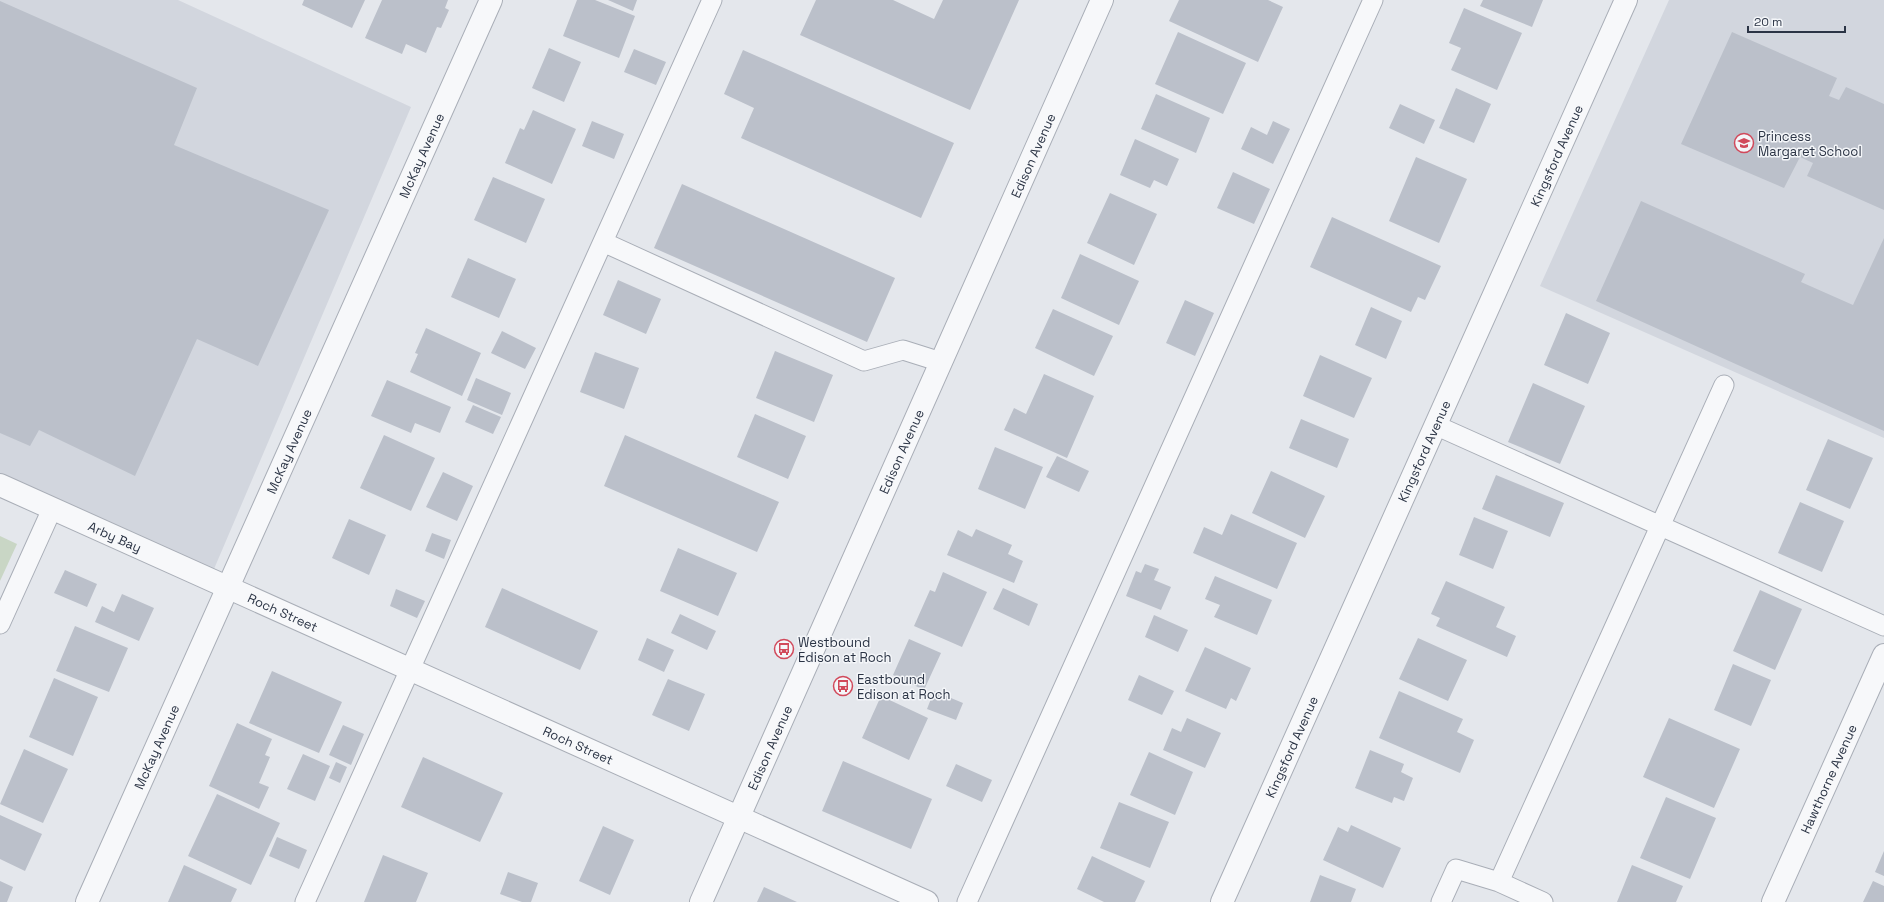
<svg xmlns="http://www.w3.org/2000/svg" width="1884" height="902" viewBox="0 0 1884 902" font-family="'Space Grotesk',sans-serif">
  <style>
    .built { fill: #d2d6de }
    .green { fill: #c9d6c5 }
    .building { fill: #bbc0ca }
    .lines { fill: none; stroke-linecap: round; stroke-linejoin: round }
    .service-casing { stroke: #a9aeb7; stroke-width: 21 }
    .minor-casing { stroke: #a9aeb7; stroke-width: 24 }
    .service { stroke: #f7f8fa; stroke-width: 19 }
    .minor { stroke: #f7f8fa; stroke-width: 22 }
    .labels { text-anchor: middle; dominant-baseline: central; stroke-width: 3; stroke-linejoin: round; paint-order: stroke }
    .poi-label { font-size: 13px; fill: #2b3445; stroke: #f4f6f9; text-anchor: start }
    .street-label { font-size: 13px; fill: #2b3445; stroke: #f4f6f9 }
  </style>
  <rect width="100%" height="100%" fill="#e4e7ec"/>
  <path class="built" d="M0,0H178L411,107L214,569L0,475Z
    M1669,0H1884V438L1540,286Z"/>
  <path class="green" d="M0,536L17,544L0,581Z"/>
  <path class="building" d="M304,0H365L352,28L302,5Z
    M382,0H448L445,8L449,10L441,28L437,27L426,53L406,44L402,54L365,38Z
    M577,0H595L635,16L619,58L563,36Z
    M608,0H637L633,11Z
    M816,0H893L934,19L943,0H1019L970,110L800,35Z
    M1179,0H1268L1283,7L1258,62L1169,21Z
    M1483,0H1543L1532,27L1480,6Z
    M0,1L197,88L174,145L329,210L258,366L197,339L135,476L39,430L30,446L0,433Z
    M1464,8L1522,33L1497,90L1451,70L1461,48L1449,43Z
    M1178,32L1246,63L1223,114L1155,84Z
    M1732,32L1837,78L1829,96L1839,100L1846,87L1884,104V210L1807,176L1813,163L1800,157L1784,188L1681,144Z
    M549,48L581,62L564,102L532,88Z
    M634,49L666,62L656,85L624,72Z
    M743,50L954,143L921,218L741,138L754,108L724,94Z
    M1456,88L1491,104L1474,143L1439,128Z
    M1156,94L1210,118L1196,153L1141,129Z
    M1400,104L1435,120L1424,144L1389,128Z
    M533,110L576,129L552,184L505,163L520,128L524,130Z
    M592,121L624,134L614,159L582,146Z
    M1273,121L1290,129L1273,164L1241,149L1251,127L1267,135Z
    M1135,139L1179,159L1167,186L1154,180L1150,188L1120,175Z
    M1416,157L1467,179L1439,243L1389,221Z
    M1233,172L1270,189L1254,224L1217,208Z
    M493,177L545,199L526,243L474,220Z
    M682,184L895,278L867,342L654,248Z
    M1110,193L1157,214L1134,265L1087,243Z
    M1641,201L1805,274L1801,282L1853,305L1884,238V431L1596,301Z
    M1332,217L1441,266L1425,300L1418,297L1411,312L1310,267Z
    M1080,254L1139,281L1119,325L1061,298Z
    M468,258L516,279L499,318L451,297Z
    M618,280L661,299L646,334L603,315Z
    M1185,300L1214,313L1195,356L1166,343Z
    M1371,307L1402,321L1386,359L1355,345Z
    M1053,309L1113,336L1094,376L1035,348Z
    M1566,313L1610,333L1588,384L1544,365Z
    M426,328L481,353L462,396L410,372L418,354L415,353Z
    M502,331L536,348L525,369L491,353Z
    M775,351L833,375L814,422L756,398Z
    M595,352L639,368L624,409L580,392Z
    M1320,355L1372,378L1354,418L1303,396Z
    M1044,374L1094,396L1067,458L1004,430L1014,408L1026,414Z
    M476,378L511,393L502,415L467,400Z
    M387,380L451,407L440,433L415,423L411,433L371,416Z
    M1533,383L1585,406L1560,464L1508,442Z
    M473,405L501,417L493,434L465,422Z
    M755,414L806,436L788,479L737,457Z
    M1301,419L1349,439L1337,468L1289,448Z
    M384,435L435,458L411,511L360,488Z
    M625,435L779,502L757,552L604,486Z
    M1828,439L1873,458L1850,509L1806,490Z
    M995,447L1043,467L1025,509L978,489Z
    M1057,456L1089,471L1079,492L1046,477Z
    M1271,471L1325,496L1305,538L1252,513Z
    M443,472L473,486L457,521L426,507Z
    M1496,475L1564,503L1550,537L1482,509Z
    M1800,502L1844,521L1822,572L1778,553Z
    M1231,514L1297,543L1277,589L1193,553L1204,527L1222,535Z
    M1474,517L1508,531L1493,569L1459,555Z
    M349,519L386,535L369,575L332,558Z
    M976,529L1012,545L1008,554L1023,561L1014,583L947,555L958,530L972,537Z
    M432,533L451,540L444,559L425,551Z
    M678,548L737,573L718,616L660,591Z
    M1145,564L1159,569L1154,580L1171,587L1161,610L1126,596L1136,571L1141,573Z
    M65,570L97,584L87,607L54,593Z
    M943,572L987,592L962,647L914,626L930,590L935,592Z
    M1215,576L1272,600L1257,635L1214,617L1220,605L1205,599Z
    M1446,581L1505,607L1496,627L1516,636L1507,657L1436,626L1440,618L1431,614Z
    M502,588L598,631L580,670L485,627Z
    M1003,588L1038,604L1029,626L993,609Z
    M396,589L425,601L417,618L390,606Z
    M1760,590L1802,609L1775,670L1733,651Z
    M122,594L154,608L139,641L95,622L102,606L114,612Z
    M680,614L716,631L707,650L671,633Z
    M1154,615L1188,630L1178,652L1145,637Z
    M75,626L128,648L109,692L56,671Z
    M647,638L674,650L664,672L638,660Z
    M1418,638L1467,660L1448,701L1399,679Z
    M909,639L941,653L924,690L893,675Z
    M1205,647L1251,668L1236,701L1231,698L1226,709L1185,691Z
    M1733,664L1771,680L1751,726L1714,710Z
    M272,671L342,702L319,753L249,723Z
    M1139,675L1174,691L1162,715L1128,700Z
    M54,678L98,697L73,756L29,737Z
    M668,679L705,694L689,731L652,715Z
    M934,691L963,703L956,720L927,709Z
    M1399,691L1463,719L1457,732L1474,740L1460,773L1379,738Z
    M881,696L928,718L909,760L862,738Z
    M1187,718L1221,733L1205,768L1163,750L1172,728L1181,732Z
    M1669,718L1740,749L1714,808L1643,777Z
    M237,723L272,739L265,755L270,757L259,783L269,787L259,809L209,786Z
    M343,725L364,734L351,765L329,755Z
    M24,749L68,769L43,823L0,804Z
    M1370,750L1404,764L1401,772L1413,778L1404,801L1394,797L1392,803L1355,788Z
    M1149,752L1193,772L1175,815L1130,795Z
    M303,754L330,766L315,801L287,789Z
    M423,757L503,793L480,842L401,807Z
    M843,761L932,799L911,849L822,811Z
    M336,762L347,767L340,783L329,778Z
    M956,764L992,780L982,802L946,786Z
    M217,794L280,823L251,885L188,856Z
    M1666,797L1716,818L1690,879L1640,858Z
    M1119,802L1169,822L1150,868L1100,848Z
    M0,815L42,834L25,871L0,859Z
    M1351,825L1401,848L1383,888L1323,860L1338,827L1348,832Z
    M603,826L634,840L610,895L579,881Z
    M277,837L307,850L299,869L269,856Z
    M1884,851V876L1875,872Z
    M383,855L428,873L416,902H364Z
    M1092,856L1145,881L1135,902H1104L1077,889Z
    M184,865L237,889L231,902H168Z
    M1632,865L1683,886L1676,902H1617Z
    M508,872L538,883L531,902H522L500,894Z
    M1320,875L1356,889L1351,902H1310Z
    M0,881L13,887L7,902H0Z
    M1873,881L1884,886V902H1863Z
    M764,887L797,902H757Z"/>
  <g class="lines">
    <g class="service-casing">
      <path id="service" d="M603,242L864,361L903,350L941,362
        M1435,425L1884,626
        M0,624L52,509
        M1499,882L1724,385
        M305,902L712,0
        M967,902L1373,0
        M1441,902L1456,869L1499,882L1543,902"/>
    </g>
    <g class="minor-casing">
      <g id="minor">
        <path id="s1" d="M0,485L927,902"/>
        <path id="s2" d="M87,902L491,0"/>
        <path id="s3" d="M701,902L1102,0"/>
        <path id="s4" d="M1222,902L1626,0"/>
        <path id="s5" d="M1773,902L1884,655"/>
      </g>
    </g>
    <use href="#service" class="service"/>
    <use href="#minor" class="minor"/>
  </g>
  <defs>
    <g id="school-ring" transform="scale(1)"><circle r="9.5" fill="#f4f6f9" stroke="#d1495b" stroke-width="1.5"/><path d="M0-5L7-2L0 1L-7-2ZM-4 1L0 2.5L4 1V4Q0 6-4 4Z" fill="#d1495b"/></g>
    <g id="bus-ring" transform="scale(1)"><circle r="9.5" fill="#f4f6f9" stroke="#d1495b" stroke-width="1.5"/><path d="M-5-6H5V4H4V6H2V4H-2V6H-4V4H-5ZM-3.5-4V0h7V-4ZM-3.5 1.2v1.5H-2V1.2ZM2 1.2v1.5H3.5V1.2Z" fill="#d1495b"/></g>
  </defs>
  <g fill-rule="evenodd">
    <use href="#school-ring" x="1744" y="143"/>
    <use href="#bus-ring" x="784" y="649"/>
    <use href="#bus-ring" x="843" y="686"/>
  </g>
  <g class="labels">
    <g class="poi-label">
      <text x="1758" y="136">Princess<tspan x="1758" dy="15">Margaret School</tspan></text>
      <text x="798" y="642">Westbound<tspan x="798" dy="15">Edison at Roch</tspan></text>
      <text x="857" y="679">Eastbound<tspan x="857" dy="15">Edison at Roch</tspan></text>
    </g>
    <g class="street-label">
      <text stroke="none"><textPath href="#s2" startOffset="818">McKay Avenue</textPath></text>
      <text stroke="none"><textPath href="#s3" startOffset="817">Edison Avenue</textPath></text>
      <text stroke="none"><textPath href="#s4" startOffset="818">Kingsford Avenue</textPath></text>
      <text stroke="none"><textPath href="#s2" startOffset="494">McKay Avenue</textPath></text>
      <text stroke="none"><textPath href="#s3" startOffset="493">Edison Avenue</textPath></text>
      <text stroke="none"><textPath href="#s4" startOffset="494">Kingsford Avenue</textPath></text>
      <text stroke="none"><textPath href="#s1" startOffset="126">Arby Bay</textPath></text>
      <text stroke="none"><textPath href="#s1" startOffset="310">Roch Street</textPath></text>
      <text stroke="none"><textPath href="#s1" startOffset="634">Roch Street</textPath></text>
      <text stroke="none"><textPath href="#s2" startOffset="170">McKay Avenue</textPath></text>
      <text stroke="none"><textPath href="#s3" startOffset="169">Edison Avenue</textPath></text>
      <text stroke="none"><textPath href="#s4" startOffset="170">Kingsford Avenue</textPath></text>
      <text stroke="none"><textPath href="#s5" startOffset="135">Hawthorne Avenue</textPath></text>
    </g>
  </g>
  <path d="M1748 26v6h97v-6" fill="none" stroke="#2b3445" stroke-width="2"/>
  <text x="1754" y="26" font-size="12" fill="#2b3445" stroke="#f4f6f9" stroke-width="3" paint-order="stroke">20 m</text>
</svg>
